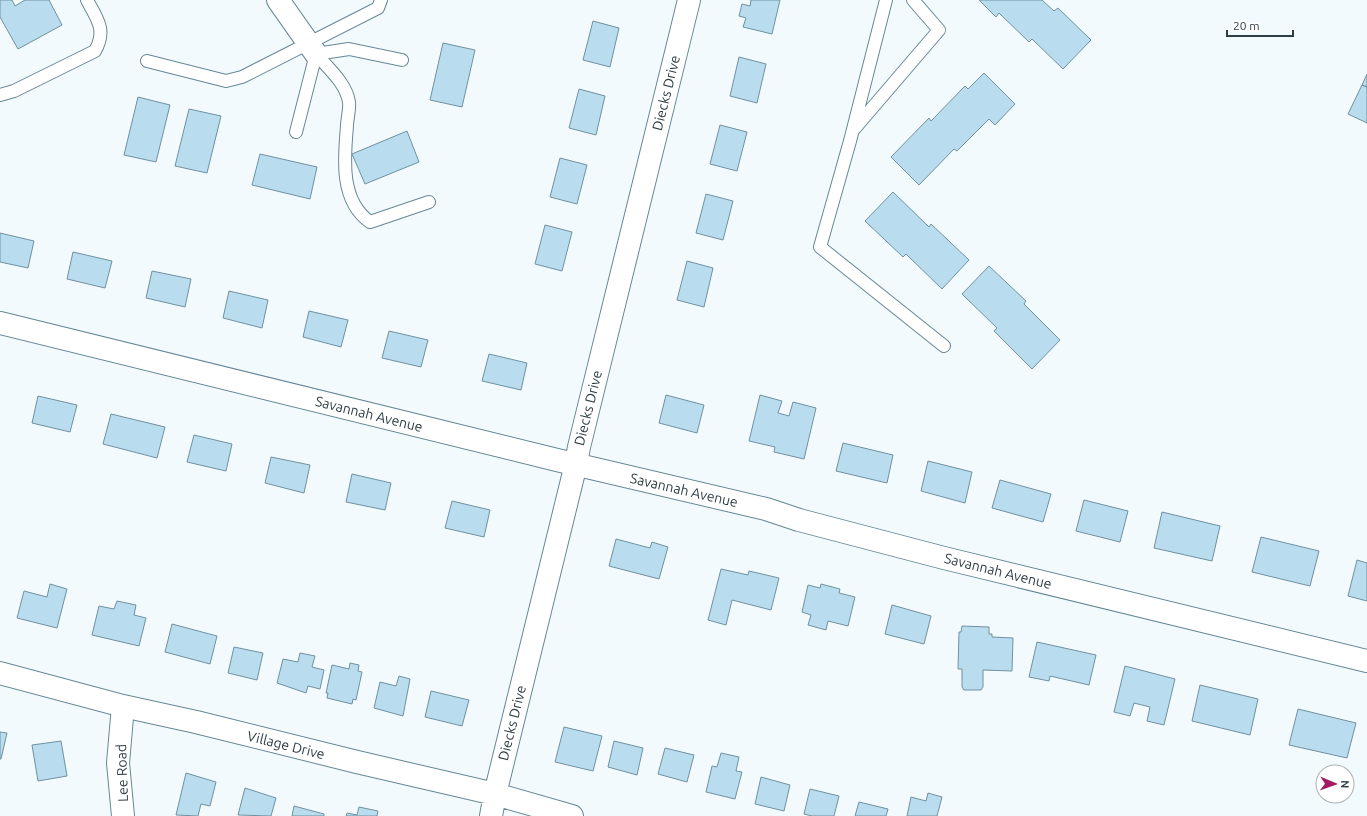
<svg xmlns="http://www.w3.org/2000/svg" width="1367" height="816" viewBox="0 0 1367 816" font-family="Ubuntu,sans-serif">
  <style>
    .building { fill: #b9ddee; stroke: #6f91a1 }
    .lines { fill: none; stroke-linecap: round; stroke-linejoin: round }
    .lane-casing { stroke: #668897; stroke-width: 14 }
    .street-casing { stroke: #668897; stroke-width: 24 }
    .lane { stroke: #fff; stroke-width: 12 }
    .street { stroke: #fff; stroke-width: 22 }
    .labels { text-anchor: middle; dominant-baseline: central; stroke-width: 4; stroke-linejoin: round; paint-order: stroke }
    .street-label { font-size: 14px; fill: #2f3d44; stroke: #fff }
  </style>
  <rect width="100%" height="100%" fill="#f3fafd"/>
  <path class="building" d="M0,0H12L15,6L25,0H49L62,25L18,49L0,17Z
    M751,0H780L772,34L743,27L746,18L739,16L742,4L750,6Z
    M979,0H1042L1054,11L1058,8L1091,40L1063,69L1032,39L1029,42L999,13L996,17Z
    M593,21L619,28L610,67L583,60Z
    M443,43L475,50L462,107L430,100Z
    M739,57L766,64L757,103L730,96Z
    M984,73L1015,104L995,125L989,119L957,151L954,149L919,185L891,157L929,118L931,121L965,86L968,89Z
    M1367,74V87L1362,85Z
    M1362,85L1367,87V123L1348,114Z
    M579,89L605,96L596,135L569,128Z
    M138,97L170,105L156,162L124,155Z
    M189,109L221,116L207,173L175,166Z
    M720,125L747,132L737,171L710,164Z
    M407,131L419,162L365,184L352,154Z
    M260,154L317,167L310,199L252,185Z
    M560,158L587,165L577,204L550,197Z
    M893,192L929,227L931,224L969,260L942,289L906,254L903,257L865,221Z
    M706,194L733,201L723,240L696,233Z
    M545,225L572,232L562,271L535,264Z
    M0,233L34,241L28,268L0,262Z
    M73,252L112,261L105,288L67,279Z
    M687,261L713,268L704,307L677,300Z
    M989,266L1026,301L1024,304L1060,340L1032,369L994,331L997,328L962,294Z
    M152,271L191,279L185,307L146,298Z
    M229,291L268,300L262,328L223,318Z
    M309,311L348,320L341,347L303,337Z
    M389,331L428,340L421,367L382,358Z
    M489,354L527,363L521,390L482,381Z
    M666,395L704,405L697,433L659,423Z
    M760,395L782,401L778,413L789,416L793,402L816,408L804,459L774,452L775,447L749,441Z
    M38,396L77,405L70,432L32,423Z
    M111,414L165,427L157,458L103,444Z
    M194,435L232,444L226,471L187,462Z
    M843,443L893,455L887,483L836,471Z
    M271,457L310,465L304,493L265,483Z
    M928,461L972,472L965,503L921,491Z
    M352,474L391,483L385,510L346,502Z
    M1000,480L1051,494L1043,522L992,508Z
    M1084,500L1128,511L1120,542L1076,531Z
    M452,501L490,510L484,537L445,528Z
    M1162,512L1220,526L1212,561L1154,548Z
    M1261,537L1319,551L1310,586L1252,572Z
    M616,539L650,548L652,542L668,547L659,579L609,566Z
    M1357,560L1367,563V601L1348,596Z
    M721,569L748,575L749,571L779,578L771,610L732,600L726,625L708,620Z
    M50,584L67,589L57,628L17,618L24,591L47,597Z
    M821,584L840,589L839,593L855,597L848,626L828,621L826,630L808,625L811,615L802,612L808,585L820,588Z
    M117,601L136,605L134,615L146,618L139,646L92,635L99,606L114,609Z
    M892,605L931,616L924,644L885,634Z
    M172,624L217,636L210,664L165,652Z
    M962,626L989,627V634H992V637L1013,638L1012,671L983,670V687L981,690H964L962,687V669H958L959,632H961Z
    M1037,642L1096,655L1089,685L1050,676L1049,681L1029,677Z
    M234,647L263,653L257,680L228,673Z
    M300,653L315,656L312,667L324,670L320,689L308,686L306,693L277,683L283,659L298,662Z
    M350,663L359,665L358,671L362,672L356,700L353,699L352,704L327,698L328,693H326L332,665L349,669Z
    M1125,666L1175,679L1164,725L1147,721L1150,707L1134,703L1130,716L1114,712Z
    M399,676L410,679L403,716L374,708L380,682L396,686Z
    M1200,685L1258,699L1250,735L1192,721Z
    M431,691L469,700L462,726L425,717Z
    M1298,709L1356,723L1347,758L1289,745Z
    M564,727L602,736L593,771L555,762Z
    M0,732L7,733L1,759H0Z
    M61,741L67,776L38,781L32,745Z
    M614,741L643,748L637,775L608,767Z
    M665,748L694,755L687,782L658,774Z
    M721,753L739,757L736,771L742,772L735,799L706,792L712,766L717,767Z
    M186,773L216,782L210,806L201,804L198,816L176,815Z
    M761,777L790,785L784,811L755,804Z
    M245,788L276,798L271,816L238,815Z
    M810,789L839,796L834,816H812L804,814Z
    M928,793L942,797L937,816H907L911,797L926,801Z
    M859,802L888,809L886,816H855Z
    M294,806L324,814V816H292Z
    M359,807L378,811L377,816H346L347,813L357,815Z"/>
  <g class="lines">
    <g class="lane-casing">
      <path id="lane" d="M886,0L850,141L820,247L944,346
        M316,54C328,68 346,83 349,102C350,109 347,119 347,126C344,159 340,201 370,222L429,202
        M316,54L349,49L402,60
        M147,61L226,81L242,77L378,8L381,0
        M0,95L14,91L95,51C107,30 97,19 87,0
        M855,128L939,30L913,0
        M296,132L316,54"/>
    </g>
    <g class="street-casing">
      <path id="street" d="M278,0L316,54
        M0,323L557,460L766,509L799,520L944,558L1367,661
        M0,673L123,706L196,722L357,762L495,794L572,816
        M123,706L118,763L123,816
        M491,816L495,794L576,464L579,447L689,0"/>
    </g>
    <use href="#lane" class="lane"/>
    <use href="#street" class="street"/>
  </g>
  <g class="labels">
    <g class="street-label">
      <text transform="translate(666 93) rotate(-76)">Diecks Drive</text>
      <text transform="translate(588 408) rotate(-76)">Diecks Drive</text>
      <text transform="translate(369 414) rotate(14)">Savannah Avenue</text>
      <text transform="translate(684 490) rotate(13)">Savannah Avenue</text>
      <text transform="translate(998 571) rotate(14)">Savannah Avenue</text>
      <text transform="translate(512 723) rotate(-76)">Diecks Drive</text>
      <text transform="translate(286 745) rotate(14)">Village Drive</text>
      <text transform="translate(122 773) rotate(-92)">Lee Road</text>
    </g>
  </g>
  <g transform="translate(1335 784) rotate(92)"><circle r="19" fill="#ffffff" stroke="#acb1b4"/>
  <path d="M0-3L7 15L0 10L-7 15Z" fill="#a31b64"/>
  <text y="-6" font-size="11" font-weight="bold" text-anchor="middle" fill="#2f3d44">N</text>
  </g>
  <path d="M1227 30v6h66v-6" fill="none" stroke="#2f3d44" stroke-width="2"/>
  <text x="1233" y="30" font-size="12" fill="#2f3d44" stroke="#ffffff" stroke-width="3" paint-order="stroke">20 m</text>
</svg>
